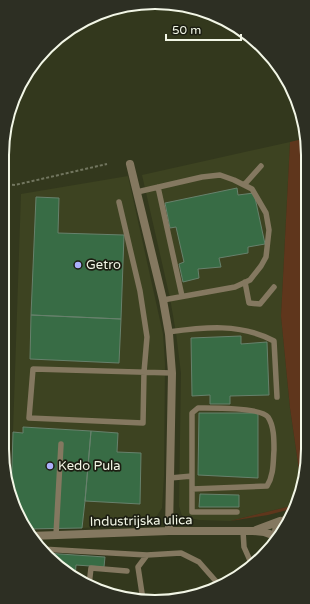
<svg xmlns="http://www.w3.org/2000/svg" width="310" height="604" viewBox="0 0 310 604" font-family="'Varela Round',sans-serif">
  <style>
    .built { fill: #3d4321 }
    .green { fill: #5f361c }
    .building { fill: #386c45; stroke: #67816c }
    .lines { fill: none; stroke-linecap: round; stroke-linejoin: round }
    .path { stroke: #72765f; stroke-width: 2; stroke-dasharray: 3 2; stroke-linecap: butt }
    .service { stroke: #847860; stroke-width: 5.5 }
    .minor { stroke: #847860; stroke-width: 8 }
    .poi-dot { fill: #acaffb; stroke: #1c1e12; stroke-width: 1.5 }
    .labels { text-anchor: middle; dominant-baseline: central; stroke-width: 3.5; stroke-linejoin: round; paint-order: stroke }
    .poi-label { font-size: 13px; fill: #f2f6e6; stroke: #1c1e12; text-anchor: start }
    .street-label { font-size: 13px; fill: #f2f6e6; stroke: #1c1e12 }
    .rim { fill: none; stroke: #f2f6e6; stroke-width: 2 }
  </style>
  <rect width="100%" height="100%" fill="#33381d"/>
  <path class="built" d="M290,142L281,316L290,408L301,484L295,505L230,521L199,520L182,516L179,506L181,373L176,333L170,298L142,175Z
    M128,176L163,334L165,364L164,476L162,508L154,520L144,524L82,528L85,501L91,431L23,427V433L13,432L21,194Z"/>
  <path class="green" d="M307,138V205L304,281L307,350L308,459L301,484L290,408L281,316L290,142Z
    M295,505V508L268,515L230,521Z"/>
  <path class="building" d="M237,188L238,195L254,193L265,244L248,247V253L219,258L221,267L198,269L199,278L183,282L179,264L184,262L176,227L170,228L165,203Z
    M36,197L59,198L58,233L124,235L121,319L31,315Z
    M31,315L121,319L119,363L30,359Z
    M241,336V344L267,342L269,395L230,396V404H210V395L192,396L191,338Z
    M199,413H258V478L198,475Z
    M23,427L91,431L85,501L82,528L26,529L11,500L13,432L23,433Z
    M91,431L118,433L117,452L141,453L140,504L85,501Z
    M200,494L239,495V507H199Z
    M45,553L105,557L104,567L76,565L75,578L70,576Z"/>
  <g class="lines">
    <path class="path" d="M2,184L15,185L107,164"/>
    <path class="service" d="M244,185L261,166
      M158,187L182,296
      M137,192L202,177L220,175L234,180L252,189L266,213L269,230L266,257L261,266L250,280L235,287L163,300
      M119,202L140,291L147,337L144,372L143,423L29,418L33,369L172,373
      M245,282L249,303L260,304L274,287
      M168,332C205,327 240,323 274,341L277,397
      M170,478L192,476
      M192,489L267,486C274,475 273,462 274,450C274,439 274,426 268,417C261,407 210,408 198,408L192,413V512H237
      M243,531L244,547L252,565
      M56,535L61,444
      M41,549L147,555
      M89,585L91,568L127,571
      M143,600L138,567L147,555L181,553L199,562L221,587"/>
    <path class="minor" d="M130,164L163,300L169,334L172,373L169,531
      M256,530L280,521
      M30,536L169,531H253L264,532L278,537
      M278,536C272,525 283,520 292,517"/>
  </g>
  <g class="poi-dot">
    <circle cx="78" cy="265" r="4"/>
    <circle cx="50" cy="466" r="4"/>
  </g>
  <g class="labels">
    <g class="poi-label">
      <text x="86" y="265">Getro</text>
      <text x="58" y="466">Kedo Pula</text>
    </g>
    <g class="street-label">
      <text transform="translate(141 521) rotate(-1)">Industrijska ulica</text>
    </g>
  </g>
  <path d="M0 0H310V604H0ZM155 9H155A146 146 0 0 1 301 155V449A146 146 0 0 1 155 595H155A146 146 0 0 1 9 449V155A146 146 0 0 1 155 9Z" fill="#2d2f23" fill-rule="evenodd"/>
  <path class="rim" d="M155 9H155A146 146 0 0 1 301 155V449A146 146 0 0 1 155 595H155A146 146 0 0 1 9 449V155A146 146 0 0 1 155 9Z"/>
  <path d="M166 34v6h75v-6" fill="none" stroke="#f2f6e6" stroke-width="2"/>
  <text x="172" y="34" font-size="12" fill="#f2f6e6" stroke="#1c1e12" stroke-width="3" paint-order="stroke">50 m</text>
</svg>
